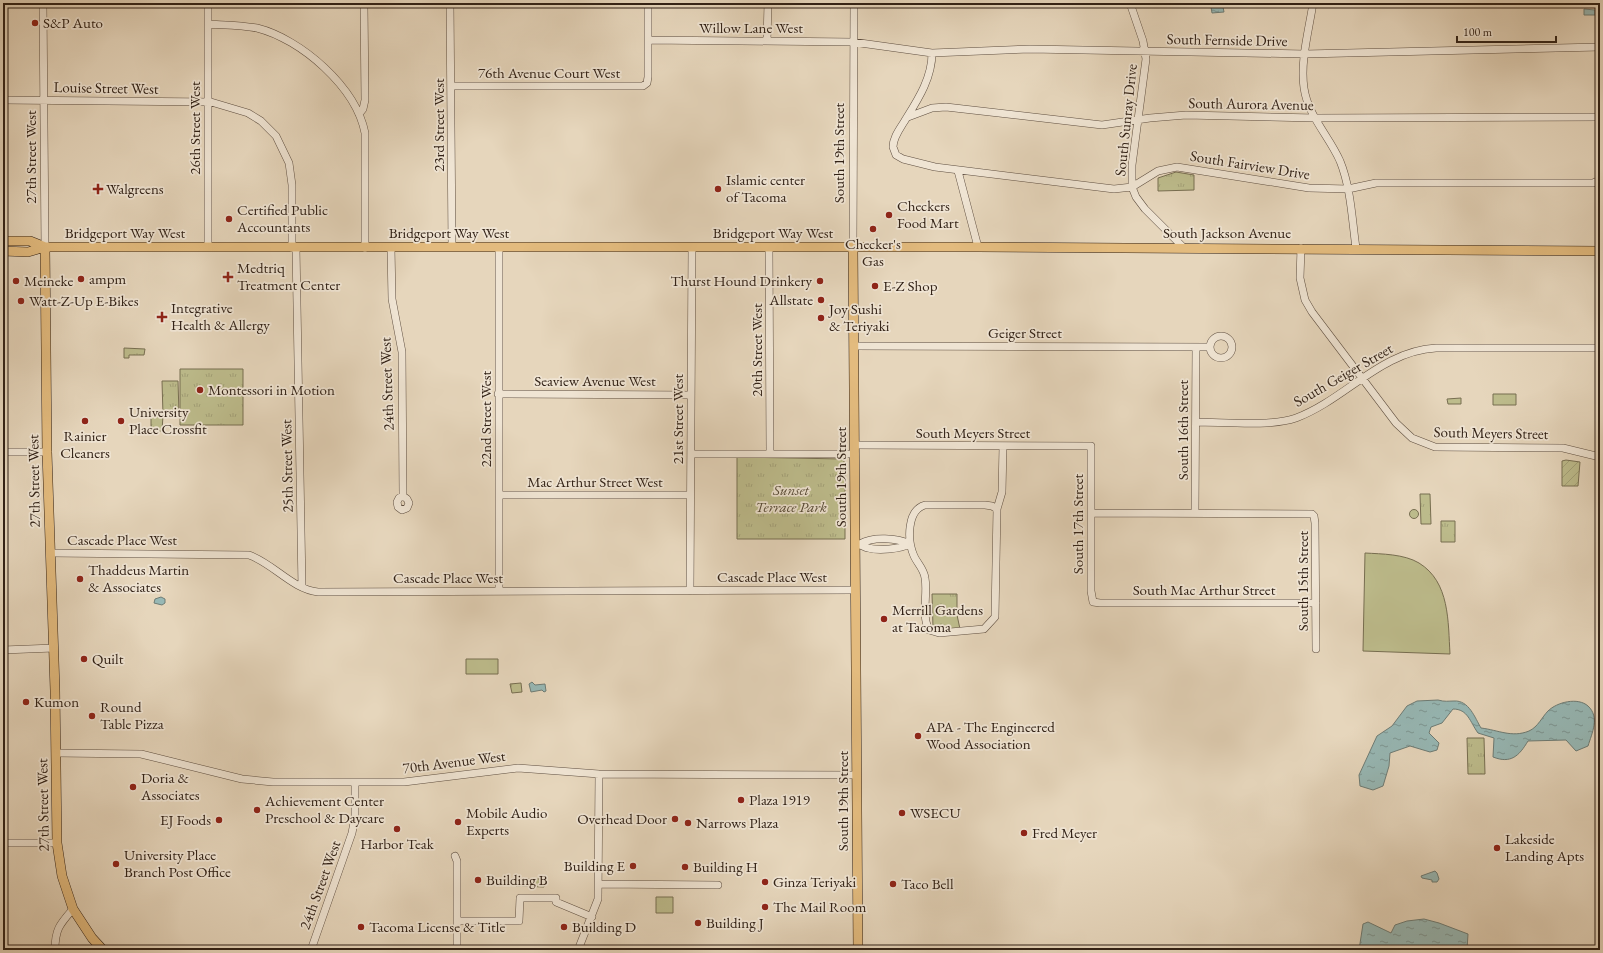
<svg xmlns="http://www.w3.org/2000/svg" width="1603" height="953" font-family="'EB Garamond',serif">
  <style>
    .grass { fill: #bdbc8c; stroke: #776e51 }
    .park { fill: url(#park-tufts); stroke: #776e51 }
    .garden { fill: url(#garden-furrows); stroke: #776e51 }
    .water { fill: url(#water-ripples); stroke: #6e7c75 }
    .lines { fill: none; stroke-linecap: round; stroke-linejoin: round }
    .minor-casing { stroke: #5e4e40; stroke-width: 8 }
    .major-casing { stroke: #312116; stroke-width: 10 }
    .minor { stroke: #efe4d3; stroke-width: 7 }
    .major { stroke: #e3bb7e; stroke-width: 9 }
    .poi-dot { fill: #8f2418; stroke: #efe4d3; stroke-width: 1.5 }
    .labels { text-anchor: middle; stroke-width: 3.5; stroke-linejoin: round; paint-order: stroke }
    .poi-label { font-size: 15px; fill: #312116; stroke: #efe4d3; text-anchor: start }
    .street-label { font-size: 15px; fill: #312116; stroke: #efe4d3 }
    .park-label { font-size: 15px; font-style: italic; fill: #544834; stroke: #efe4d3 }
  </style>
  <defs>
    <pattern id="park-tufts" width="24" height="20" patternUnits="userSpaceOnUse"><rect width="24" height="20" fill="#bdbc8c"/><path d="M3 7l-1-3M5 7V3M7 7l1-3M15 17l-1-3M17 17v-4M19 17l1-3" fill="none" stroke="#a3a178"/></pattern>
    <pattern id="garden-furrows" width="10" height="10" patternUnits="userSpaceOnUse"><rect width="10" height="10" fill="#bdbc8c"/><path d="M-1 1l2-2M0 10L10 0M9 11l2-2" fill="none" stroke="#a3a178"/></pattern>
    <pattern id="water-ripples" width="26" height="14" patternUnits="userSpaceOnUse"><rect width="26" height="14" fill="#97b8b5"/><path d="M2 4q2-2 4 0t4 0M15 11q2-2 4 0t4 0" fill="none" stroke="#7c9592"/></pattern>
  </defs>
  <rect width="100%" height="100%" fill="#e6d6bc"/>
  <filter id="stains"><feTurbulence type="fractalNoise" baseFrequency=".005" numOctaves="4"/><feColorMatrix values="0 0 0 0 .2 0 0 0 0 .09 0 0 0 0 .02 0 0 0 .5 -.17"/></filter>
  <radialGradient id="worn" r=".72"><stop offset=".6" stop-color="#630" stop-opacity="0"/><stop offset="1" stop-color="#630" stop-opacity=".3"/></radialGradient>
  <path class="grass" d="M1493,394H1516V405H1493Z
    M1461,398V404H1448L1447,399Z
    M1409.5 514a4.5 4.5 0 1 1 9 0a4.5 4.5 0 1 1-9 0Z
    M1365,553C1382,554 1404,554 1419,563C1450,582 1448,622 1450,654L1363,651Z
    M466,659H498V674H466Z"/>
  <path class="park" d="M1176,172L1194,175V190L1158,191V178Z
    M124,348L145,349L144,355H129V358H124Z
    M180,369H243V425H180Z
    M162,381H178L179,414L163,415L162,431H151V415H163Z
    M737,457L843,459L845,464V539H737Z
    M1420,494H1430L1431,524H1421Z
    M1441,521H1455V542H1441Z
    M932,594H957V615L960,629H937L933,627Z
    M521,683L522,692L512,693L510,684Z
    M1467,738H1484L1485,774H1468Z
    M516,879H544V887L516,886Z
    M656,897H673V913H656Z"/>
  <path class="garden" d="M1566,460L1580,462L1578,486H1562V461Z"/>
  <path class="water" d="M1211,7H1223L1224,12L1212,13Z
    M1584,9L1595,10V15H1584Z
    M161,597L165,599V603L162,605L154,603L155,599Z
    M532,682L535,685L545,684L546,691L544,692L542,690L531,692L529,684Z
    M1438,700C1445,702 1448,701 1454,701C1469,700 1475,718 1481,728C1498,730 1512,738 1529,731C1538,727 1542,717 1548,711C1557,702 1578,697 1588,706C1600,717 1592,733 1588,746L1576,751L1566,740L1528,741C1519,756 1511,764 1493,757L1494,738L1478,733C1470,722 1468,709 1453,709L1442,723L1431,727L1429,733L1439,743L1437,750L1430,752L1410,746L1390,753L1389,766L1383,786L1373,790L1360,786L1359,775L1377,736L1392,726L1407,706L1417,701Z
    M1435,871L1437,873L1439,879L1437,882H1432V880L1422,878L1421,876Z
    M1424,919L1439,923L1468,934L1467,950H1359L1363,924L1368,922L1391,933L1395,925L1407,921Z"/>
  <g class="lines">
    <defs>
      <path id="minor" d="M43,3L45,247
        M450,3L452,247
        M1130,3L1143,41L1146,59L1132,165V187L1136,197L1145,209L1183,247
        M1313,3C1309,30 1300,61 1304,88C1308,116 1329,136 1340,161C1351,188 1352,220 1356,248
        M208,24C224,25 241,25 257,28C301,39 356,87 365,133V248
        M648,40L853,42L932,53L1030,49L1305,54L1600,47
        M767,41L768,3
        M932,53C932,79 917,101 904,122C899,130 893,138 893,147L896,155L903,159L935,167L1114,189L1132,187L1158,171L1177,167L1309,188L1348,189L1376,183H1593L1600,180
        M452,86H643L647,83L648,77V3
        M3,100L211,102L248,113L261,121L276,136L289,163L292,185V248
        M359,114L363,109L365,100L364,5
        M908,117L932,108L946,107L1102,125L1150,118L1186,115L1315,118L1600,117
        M958,171L978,247
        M208,247V8
        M499,247V590
        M769,247L770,453
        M853,247L854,3
        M296,248L302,587
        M391,248L392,299L402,352L403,496L399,498L397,502L398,507L402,510L407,508L409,503L407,499L403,496
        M1301,248L1300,278L1305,300L1312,312L1396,423L1412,438L1435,447L1563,448L1600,457
        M1210 347a11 11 0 1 1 22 0a11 11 0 1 1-22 0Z
        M854,346L1209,347
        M498,394L691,395
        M1196,422C1224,422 1270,427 1296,418C1346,399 1381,351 1436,348H1600
        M855,445L1091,446V591L1093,602L1100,603H1316
        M3,452H47
        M691,454H855
        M499,495H690
        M997,509L992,506L985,505H925C907,510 907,540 914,556C917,563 924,569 925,578C928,594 921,615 929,630L939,633L984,629L995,617L997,509L1002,492L1003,446
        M1091,513L1312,514L1314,516L1315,523L1316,649
        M1195,513L1196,347
        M855,544C861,544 863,547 868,548C879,551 900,549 910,544
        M860,544C873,536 897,538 910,544
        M50,553L249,555C274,564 292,589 318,592L855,590
        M690,591L692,247
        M3,650L54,648
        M56,753L141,754L242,779L273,782H404L518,768L599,774L857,775
        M3,843H57
        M455,856L457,861V950
        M599,884L718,885
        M457,921H519L520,898H556V902L592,917
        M55,950C55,929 60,924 73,909
        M311,950L352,833L355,817V782
        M578,950L598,899L599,774"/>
      <path id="major" d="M3,241H30L45,247
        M45,247L47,452L55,690L57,843L62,876L73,909L92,938L103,950
        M853,247L858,950
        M3,251L28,252L45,247H978L1600,251"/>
    </defs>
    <use href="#minor" class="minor-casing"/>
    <use href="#major" class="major-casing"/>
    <use href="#minor" class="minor"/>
    <use href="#major" class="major"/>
  </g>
  <g class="poi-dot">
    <circle cx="35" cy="23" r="4"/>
    <path d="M96 183h4v4h4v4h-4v4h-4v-4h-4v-4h4z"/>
    <circle cx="718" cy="189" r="4"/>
    <circle cx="889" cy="215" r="4"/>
    <circle cx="229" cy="219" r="4"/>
    <circle cx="873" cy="229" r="4"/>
    <path d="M226 271h4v4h4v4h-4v4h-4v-4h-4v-4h4z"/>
    <circle cx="81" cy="279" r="4"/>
    <circle cx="16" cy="281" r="4"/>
    <circle cx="820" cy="281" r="4"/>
    <circle cx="875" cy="286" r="4"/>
    <circle cx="821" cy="300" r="4"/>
    <circle cx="21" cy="301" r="4"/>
    <path d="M160 311h4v4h4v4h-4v4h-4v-4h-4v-4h4z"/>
    <circle cx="821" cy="318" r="4"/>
    <circle cx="200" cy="390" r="4"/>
    <circle cx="85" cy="421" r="4"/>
    <circle cx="121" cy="421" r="4"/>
    <circle cx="80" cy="579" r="4"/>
    <circle cx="884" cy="619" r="4"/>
    <circle cx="84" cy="659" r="4"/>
    <circle cx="26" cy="702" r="4"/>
    <circle cx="92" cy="716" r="4"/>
    <circle cx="918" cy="736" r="4"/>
    <circle cx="133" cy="787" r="4"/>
    <circle cx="741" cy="800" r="4"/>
    <circle cx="257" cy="810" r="4"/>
    <circle cx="902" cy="813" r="4"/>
    <circle cx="675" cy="819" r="4"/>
    <circle cx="219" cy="820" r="4"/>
    <circle cx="458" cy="822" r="4"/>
    <circle cx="688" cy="823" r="4"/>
    <circle cx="397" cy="829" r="4"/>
    <circle cx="1024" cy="833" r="4"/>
    <circle cx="1497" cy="848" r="4"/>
    <circle cx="116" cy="864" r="4"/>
    <circle cx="633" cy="866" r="4"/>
    <circle cx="685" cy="867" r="4"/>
    <circle cx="478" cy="880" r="4"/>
    <circle cx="765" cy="882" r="4"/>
    <circle cx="893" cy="884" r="4"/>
    <circle cx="765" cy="907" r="4"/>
    <circle cx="698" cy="923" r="4"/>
    <circle cx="361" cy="927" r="4"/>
    <circle cx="564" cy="927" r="4"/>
  </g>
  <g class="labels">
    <g class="poi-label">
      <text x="43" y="28">S&amp;P Auto</text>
      <text x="726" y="185">Islamic center<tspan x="726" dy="17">of Tacoma</tspan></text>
      <text x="106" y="194">Walgreens</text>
      <text x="897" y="211">Checkers<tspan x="897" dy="17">Food Mart</tspan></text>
      <text x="237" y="215">Certified Public<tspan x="237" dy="17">Accountants</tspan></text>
      <text x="873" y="249" text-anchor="middle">Checker's<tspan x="873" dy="17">Gas</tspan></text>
      <text x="237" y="273">Medtriq<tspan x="237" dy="17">Treatment Center</tspan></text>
      <text x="89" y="284">ampm</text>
      <text x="24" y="286">Meineke</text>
      <text x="812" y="286" text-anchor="end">Thurst Hound Drinkery</text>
      <text x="883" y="291">E-Z Shop</text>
      <text x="813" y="305" text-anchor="end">Allstate</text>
      <text x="29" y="306">Watt-Z-Up E-Bikes</text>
      <text x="171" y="313">Integrative<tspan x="171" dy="17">Health &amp; Allergy</tspan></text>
      <text x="829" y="314">Joy Sushi<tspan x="829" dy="17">&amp; Teriyaki</tspan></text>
      <text x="208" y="395">Montessori in Motion</text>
      <text x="129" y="417">University<tspan x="129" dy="17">Place Crossfit</tspan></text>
      <text x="85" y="441" text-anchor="middle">Rainier<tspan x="85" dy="17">Cleaners</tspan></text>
      <text x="88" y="575">Thaddeus Martin<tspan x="88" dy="17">&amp; Associates</tspan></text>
      <text x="892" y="615">Merrill Gardens<tspan x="892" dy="17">at Tacoma</tspan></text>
      <text x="92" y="664">Quilt</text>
      <text x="34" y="707">Kumon</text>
      <text x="100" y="712">Round<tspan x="100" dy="17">Table Pizza</tspan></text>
      <text x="926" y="732">APA - The Engineered<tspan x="926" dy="17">Wood Association</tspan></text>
      <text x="141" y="783">Doria &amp;<tspan x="141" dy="17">Associates</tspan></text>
      <text x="749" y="805">Plaza 1919</text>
      <text x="265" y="806">Achievement Center<tspan x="265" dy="17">Preschool &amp; Daycare</tspan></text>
      <text x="466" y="818">Mobile Audio<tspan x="466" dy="17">Experts</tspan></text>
      <text x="910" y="818">WSECU</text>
      <text x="667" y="824" text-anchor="end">Overhead Door</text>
      <text x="211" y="825" text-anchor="end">EJ Foods</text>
      <text x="696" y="828">Narrows Plaza</text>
      <text x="1032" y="838">Fred Meyer</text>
      <text x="1505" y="844">Lakeside<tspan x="1505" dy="17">Landing Apts</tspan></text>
      <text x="397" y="849" text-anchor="middle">Harbor Teak</text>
      <text x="124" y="860">University Place<tspan x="124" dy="17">Branch Post Office</tspan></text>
      <text x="625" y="871" text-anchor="end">Building E</text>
      <text x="693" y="872">Building H</text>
      <text x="486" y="885">Building B</text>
      <text x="773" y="887">Ginza Teriyaki</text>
      <text x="901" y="889">Taco Bell</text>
      <text x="773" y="912">The Mail Room</text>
      <text x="706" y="928">Building J</text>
      <text x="369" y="932">Tacoma License &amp; Title</text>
      <text x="572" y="932">Building D</text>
    </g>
    <g class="street-label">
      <text x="751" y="33">Willow Lane West</text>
      <text transform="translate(1227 40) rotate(1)" y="5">South Fernside Drive</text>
      <text x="549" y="78">76th Avenue Court West</text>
      <text transform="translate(106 88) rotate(1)" y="5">Louise Street West</text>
      <text transform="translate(1251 104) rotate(1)" y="5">South Aurora Avenue</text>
      <text transform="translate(1126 120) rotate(-84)" y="5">South Sunray Drive</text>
      <text transform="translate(439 125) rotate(-90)" y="5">23rd Street West</text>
      <text transform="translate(195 128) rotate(-90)" y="5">26th Street West</text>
      <text transform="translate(839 153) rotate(-90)" y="5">South 19th Street</text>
      <text transform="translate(31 157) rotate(-90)" y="5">27th Street West</text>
      <text transform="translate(1250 165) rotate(9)" y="5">South Fairview Drive</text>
      <text x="125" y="238">Bridgeport Way West</text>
      <text x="449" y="238">Bridgeport Way West</text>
      <text x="773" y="238">Bridgeport Way West</text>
      <text x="1227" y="238">South Jackson Avenue</text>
      <text x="1025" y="338">Geiger Street</text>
      <text transform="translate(757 350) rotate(-90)" y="5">20th Street West</text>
      <text transform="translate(1343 375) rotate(-30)" y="5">South Geiger Street</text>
      <text x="595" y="386">Seaview Avenue West</text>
      <text transform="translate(387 384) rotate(-92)" y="5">24th Street West</text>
      <text transform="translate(486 419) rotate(-90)" y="5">22nd Street West</text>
      <text transform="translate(678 419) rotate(-90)" y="5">21st Street West</text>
      <text transform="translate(1183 430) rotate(-90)" y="5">South 16th Street</text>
      <text x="973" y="438">South Meyers Street</text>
      <text transform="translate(1491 433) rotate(1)" y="5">South Meyers Street</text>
      <text transform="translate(287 466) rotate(-91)" y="5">25th Street West</text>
      <text transform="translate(841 477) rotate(-90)" y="5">South 19th Street</text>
      <text transform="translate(34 481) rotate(-91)" y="5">27th Street West</text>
      <text x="595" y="487">Mac Arthur Street West</text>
      <text transform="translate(1078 524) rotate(-90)" y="5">South 17th Street</text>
      <text x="122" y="545">Cascade Place West</text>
      <text x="772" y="582">Cascade Place West</text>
      <text x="448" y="583">Cascade Place West</text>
      <text transform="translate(1303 581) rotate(-90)" y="5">South 15th Street</text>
      <text x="1204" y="595">South Mac Arthur Street</text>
      <text transform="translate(454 762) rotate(-7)" y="5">70th Avenue West</text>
      <text transform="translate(843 801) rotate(-90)" y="5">South 19th Street</text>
      <text transform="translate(43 805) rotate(-91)" y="5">27th Street West</text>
      <text transform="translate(320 885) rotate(-70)" y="5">24th Street West</text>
    </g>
    <g class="park-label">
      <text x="791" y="495">Sunset<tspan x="791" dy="17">Terrace Park</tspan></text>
    </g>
  </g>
  <rect width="1603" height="953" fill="none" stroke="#e6d6bc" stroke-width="16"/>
  <rect x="4" y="4" width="1595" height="945" fill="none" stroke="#312116" stroke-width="2"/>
  <rect x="8" y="8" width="1587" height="937" fill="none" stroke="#312116"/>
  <path d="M1457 36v6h99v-6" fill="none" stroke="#312116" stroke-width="2"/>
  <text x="1463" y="36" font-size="12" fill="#312116" stroke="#efe4d3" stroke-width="3" paint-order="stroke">100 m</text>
  <rect width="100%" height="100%" filter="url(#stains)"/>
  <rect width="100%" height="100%" fill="url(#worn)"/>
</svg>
